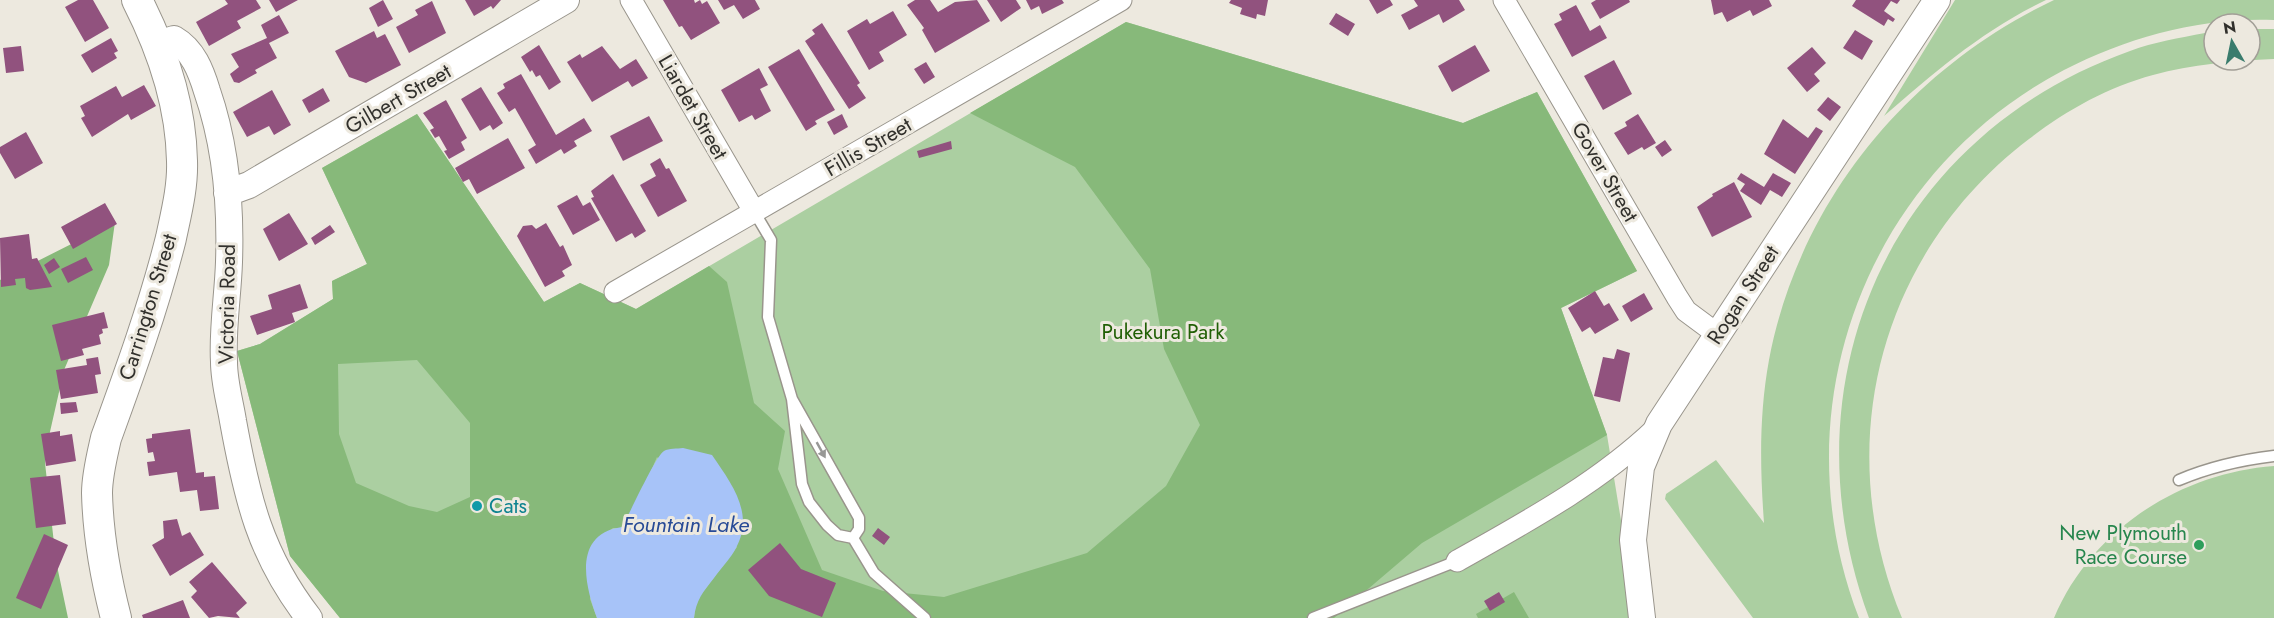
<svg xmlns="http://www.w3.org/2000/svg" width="2274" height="618" font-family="Jost,sans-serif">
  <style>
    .green { fill: #abcfa1 }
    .forest { fill: #87b97a; fill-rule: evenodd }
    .water { fill: #a7c3f8 }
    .building { fill: #91527e }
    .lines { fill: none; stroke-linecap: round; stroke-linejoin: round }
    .service-casing { stroke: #99958c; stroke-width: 13 }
    .minor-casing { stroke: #99958c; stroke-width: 23 }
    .tertiary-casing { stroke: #99958c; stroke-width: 28 }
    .secondary-casing { stroke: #99958c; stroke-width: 32 }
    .service { stroke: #fff; stroke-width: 10 }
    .minor { stroke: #fff; stroke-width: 21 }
    .tertiary { stroke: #fff; stroke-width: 26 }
    .secondary { stroke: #fff; stroke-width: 30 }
    .oneway { fill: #989896 }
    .culture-dot { fill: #0f9aa8; stroke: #ede9df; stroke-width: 2 }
    .leisure-dot { fill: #2e9e5b; stroke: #ede9df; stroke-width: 2 }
    .labels { text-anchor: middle; stroke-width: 6; stroke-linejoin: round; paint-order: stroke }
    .street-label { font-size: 21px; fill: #31302c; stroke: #ede9df }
    .park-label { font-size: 21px; fill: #205f05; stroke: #ede9df }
    .culture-label { font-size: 21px; fill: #0d838f; stroke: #ede9df; text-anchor: start }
    .leisure-label { font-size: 21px; fill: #27864d; stroke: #ede9df; text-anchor: end }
    .water-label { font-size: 22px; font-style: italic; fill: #274a96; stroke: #ede9df }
  </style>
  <rect width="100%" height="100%" fill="#ede9df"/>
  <path class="green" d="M1955,0H2046C1983,30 1936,71 1884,116Z
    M2054,0H2274V20C2202,17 2128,37 2064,70C1866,174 1778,409 1859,618H1753L1665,499L1666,494L1716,460L1764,523C1760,468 1759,415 1769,360C1799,201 1909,69 2054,0Z
    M1126,22L1463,123L1537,92L1637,271L1561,308L1607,435L1637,618H340L290,556L237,351L260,344L333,299L332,281L367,264L322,168L417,114L544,302L580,283L636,309Z
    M2250,29H2274V59C2233,61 2192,64 2153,75C2108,87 2065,111 2029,139C1879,253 1830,445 1902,618H1869C1782,382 1890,136 2130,51C2154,42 2179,38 2205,33L2214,32V60H2250Z
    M2274,466V618H2054C2091,530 2180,473 2274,466Z"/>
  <path class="forest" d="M1126,22L1463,123L1537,92L1637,271L1561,308L1607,435L1422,543L1334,618H694L696,601L737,547L657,457L644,487L622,528H613L600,537L590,599L597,618H340L290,556L237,351L260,344L333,299L332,281L367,264L322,168L417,114L544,302L580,283L636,309L709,266L727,282L754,403L785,431L778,469L822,570L883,591L944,597L1087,553L1166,486L1200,425L1164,349L1150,269L1075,167L970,113ZM417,360L470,423V497L437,512L409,506L356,483L339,434L338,364Z
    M115,222L109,265L64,370L47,445L45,463L56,561L68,618H0V280Z
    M1514,592L1529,618H1478L1476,614Z"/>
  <path class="water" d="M683,448L712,455C731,483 755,513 736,548C731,558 721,568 714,578C703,592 696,600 694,618H597C585,586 572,534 622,527C629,515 656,455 664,451C669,448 677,449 683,448Z"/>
  <path class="building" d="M78,0H93L109,28L85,42L65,7Z
    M225,0H256L261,8L237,21L241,28L209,46L196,22L228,4Z
    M269,0H298L276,12Z
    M383,0L393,19L378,27L369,8Z
    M465,0H501L493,9L491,6L474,16Z
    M663,0H694L695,3L700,0L702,4L707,1L720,23L691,40L682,26L679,27Z
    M718,0H755L760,9L743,19L734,5L724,10Z
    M915,0H930L938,12L955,2L977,0L990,21L935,53L922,30L924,28L907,5Z
    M987,0H1016L1021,8L1001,22Z
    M1026,0H1062L1064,3L1042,14L1039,6L1031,10Z
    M1231,0H1268L1265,16L1257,14L1256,19L1240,14L1242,8L1229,3Z
    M1369,0H1390L1393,5L1377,14Z
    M1414,0H1459L1465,10L1443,23L1439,14L1409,30L1401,15L1418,6Z
    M1596,0H1629L1630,2L1600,19L1591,3Z
    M1711,0H1769L1772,6L1753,16L1750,10L1727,22L1722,12L1714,15Z
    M1856,0H1900L1897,4L1891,1L1884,11L1895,19L1893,22L1888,19L1884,26L1852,6Z
    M432,1L446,33L409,53L396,27L418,15L415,10Z
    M1576,5L1590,31L1600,25L1607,38L1572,57L1554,24L1562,20L1559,14Z
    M893,11L907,35L879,52L884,61L869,70L847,31L867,19L870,24Z
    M1336,13L1355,24L1348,36L1329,24Z
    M279,15L289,33L269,43L277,58L255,70L257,73L239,83L234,82L230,74L239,67L231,54L267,38L261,25Z
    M822,23L860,83L857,85L866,98L849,109L805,41L815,34L812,30Z
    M1855,30L1873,41L1862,60L1843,48Z
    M374,31L377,38L385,34L401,65L366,83L349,77L335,51Z
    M111,38L118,51L114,53L117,58L92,73L81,55Z
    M539,45L561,82L549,90L540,75L536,77L532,70L530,72L521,57Z
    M1475,45L1490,71L1452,92L1438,66Z
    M21,46L24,71L6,73L3,48Z
    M602,46L620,69L636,59L648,78L632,87L628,81L592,102L567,62L580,54L582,58Z
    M1812,47L1826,63L1814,74L1820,81L1807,92L1787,68Z
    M799,49L835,110L815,121L817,124L806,131L768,67Z
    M1614,60L1632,94L1603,110L1584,76Z
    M926,62L935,77L924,84L914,69Z
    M759,68L768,85L760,89L771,111L755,120L752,115L739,122L721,90Z
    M521,74L556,135L584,118L592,131L574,141L577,146L564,154L561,149L536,164L528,150L536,145L515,108L509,112L497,93L505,88L503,84Z
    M144,85L156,106L131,120L128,114L92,137L81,118L85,116L80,106L116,86L122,97Z
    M481,87L503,123L493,130L490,125L480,131L461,99Z
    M323,88L330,101L309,113L302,100Z
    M272,90L291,125L274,135L269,126L247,137L233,112Z
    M1828,97L1841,107L1830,121L1817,110Z
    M446,100L467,138L461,142L465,150L449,159L444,151L447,150L439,136L435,138L430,130L434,128L423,113Z
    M842,114L848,127L834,135L827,122Z
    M1638,114L1656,143L1644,150L1642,147L1628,155L1614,133L1627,126L1625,122Z
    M649,116L663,141L623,161L610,136Z
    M1783,119L1808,138L1816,127L1823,131L1795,174L1764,154Z
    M26,132L43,163L15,179L0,153V147Z
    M508,138L525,168L477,194L469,179L463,182L455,168Z
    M1665,140L1672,150L1662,157L1655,147Z
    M951,141L952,149L919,158L917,151Z
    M660,158L666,169L669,168L687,201L658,217L640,185L656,176L650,164Z
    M1741,173L1764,187L1773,173L1791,183L1782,197L1770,190L1761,205L1740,191L1745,184L1737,179Z
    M613,174L646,231L635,238L632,233L616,242L591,198L594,197L591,191Z
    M1734,182L1752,217L1712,237L1697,207L1713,196L1712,194Z
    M577,195L583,206L590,202L600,220L573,235L557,206Z
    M105,203L117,224L73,249L61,227Z
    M289,213L308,244L279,261L263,229Z
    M546,223L560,247L563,245L572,265L562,271L565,276L545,287L517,236L523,226L532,225L536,229Z
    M330,225L335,232L315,245L311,238Z
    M29,234L32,259L37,258L52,287L30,290L26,288L25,278L15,279L16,285L1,287L0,238Z
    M86,257L93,270L68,283L61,269Z
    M54,258L60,267L49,274L44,265Z
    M300,284L308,308L292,313L295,322L257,335L250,316L272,309L268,295Z
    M1595,291L1604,306L1609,303L1619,320L1595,334L1590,327L1582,332L1568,308Z
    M1644,293L1653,309L1631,322L1622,306Z
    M104,312L108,328L102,329L103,333L99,335L101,344L82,349L84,355L61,361L52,325Z
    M1617,349L1630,353L1620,402L1594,396L1603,357L1614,359Z
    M98,357L101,374L95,375L98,393L61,399L56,370L87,365L86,359Z
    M76,402L78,412L61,414L60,403Z
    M190,429L196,473L204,472V477L215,476L219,509L200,511L197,490L180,492L177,472L149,476L147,462L155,461L153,452L148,453L146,439L152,438V434Z
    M60,431V436L72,434L76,461L46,466L41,434Z
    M60,475L66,524L36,528L30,478Z
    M177,519L182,536L190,532L204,555L170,576L152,545L164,538L163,521Z
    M878,528L890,537L884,545L872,536Z
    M44,534L68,545L41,609L16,598Z
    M780,543L801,569L836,583L822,617L769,596L748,570Z
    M212,562L247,603L236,613L240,618L218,616L209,618L191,597L197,591L189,582Z
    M1499,592L1505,602L1490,611L1484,601Z
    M183,600L190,618H143L142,615Z"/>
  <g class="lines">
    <defs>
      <path id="service" d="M755,213L771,240L768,317L792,399L802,484L809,502L827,525L838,535L853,538L859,529V518L792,399
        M2179,480C2210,467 2240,460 2274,456
        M853,538L874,573L925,618
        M1313,618L1457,561"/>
      <path id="minor" d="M631,0L755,213
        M1504,0L1677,297L1686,311L1717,334
        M615,292L1121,0
        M1457,561C1526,522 1597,484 1655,429"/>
      <path id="tertiary" d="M158,44L174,39C193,50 201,71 207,91C226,146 231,204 229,262C228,295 222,329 224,362C224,382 230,402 233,421C247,498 260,555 309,618
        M227,193L249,185L566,0
        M1642,618L1633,540L1641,467L1659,424L1937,0"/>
      <path id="secondary" d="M116,618C106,579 98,534 97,493C97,475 102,456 106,438C130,372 154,306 171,238C176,214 183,187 182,161C181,106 162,49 137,0"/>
    </defs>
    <use href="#service" class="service-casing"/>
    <use href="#minor" class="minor-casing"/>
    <use href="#tertiary" class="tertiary-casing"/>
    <use href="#secondary" class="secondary-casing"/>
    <use href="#service" class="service"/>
    <use href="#minor" class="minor"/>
    <use href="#tertiary" class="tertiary"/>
    <use href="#secondary" class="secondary"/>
  </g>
  <defs><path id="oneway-solid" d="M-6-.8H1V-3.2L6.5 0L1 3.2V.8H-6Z" transform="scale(1.5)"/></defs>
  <use class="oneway" href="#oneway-solid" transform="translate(821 450) rotate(61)"/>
  <circle class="culture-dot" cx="477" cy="506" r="6"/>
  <circle class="leisure-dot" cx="2199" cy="545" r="6"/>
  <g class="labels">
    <g class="street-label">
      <text transform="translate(398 99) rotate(-30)" y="7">Gilbert Street</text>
      <text transform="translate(693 107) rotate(60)" y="7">Liardet Street</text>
      <text transform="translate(868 147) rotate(-30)" y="7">Fillis Street</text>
      <text transform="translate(1605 172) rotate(60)" y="7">Gover Street</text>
      <text transform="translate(1743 295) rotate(-57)" y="7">Rogan Street</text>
      <text transform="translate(227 304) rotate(-89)" y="7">Victoria Road</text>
      <text transform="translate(148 307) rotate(-73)" y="7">Carrington Street</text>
    </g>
    <g class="park-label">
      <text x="1163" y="339">Pukekura Park</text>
    </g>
    <g class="culture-label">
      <text x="489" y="513">Cats</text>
    </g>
    <g class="leisure-label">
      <text x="2187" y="540">New Plymouth<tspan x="2187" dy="24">Race Course</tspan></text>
    </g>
    <g class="water-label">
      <text x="686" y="532">Fountain Lake</text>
    </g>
  </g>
  <g transform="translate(2232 42) rotate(351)"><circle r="28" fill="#ede9df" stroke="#a29f97" stroke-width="1.5"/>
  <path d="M0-4.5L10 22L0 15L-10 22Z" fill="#3a7c6d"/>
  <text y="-9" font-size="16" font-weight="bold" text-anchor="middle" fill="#31302c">N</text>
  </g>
</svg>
